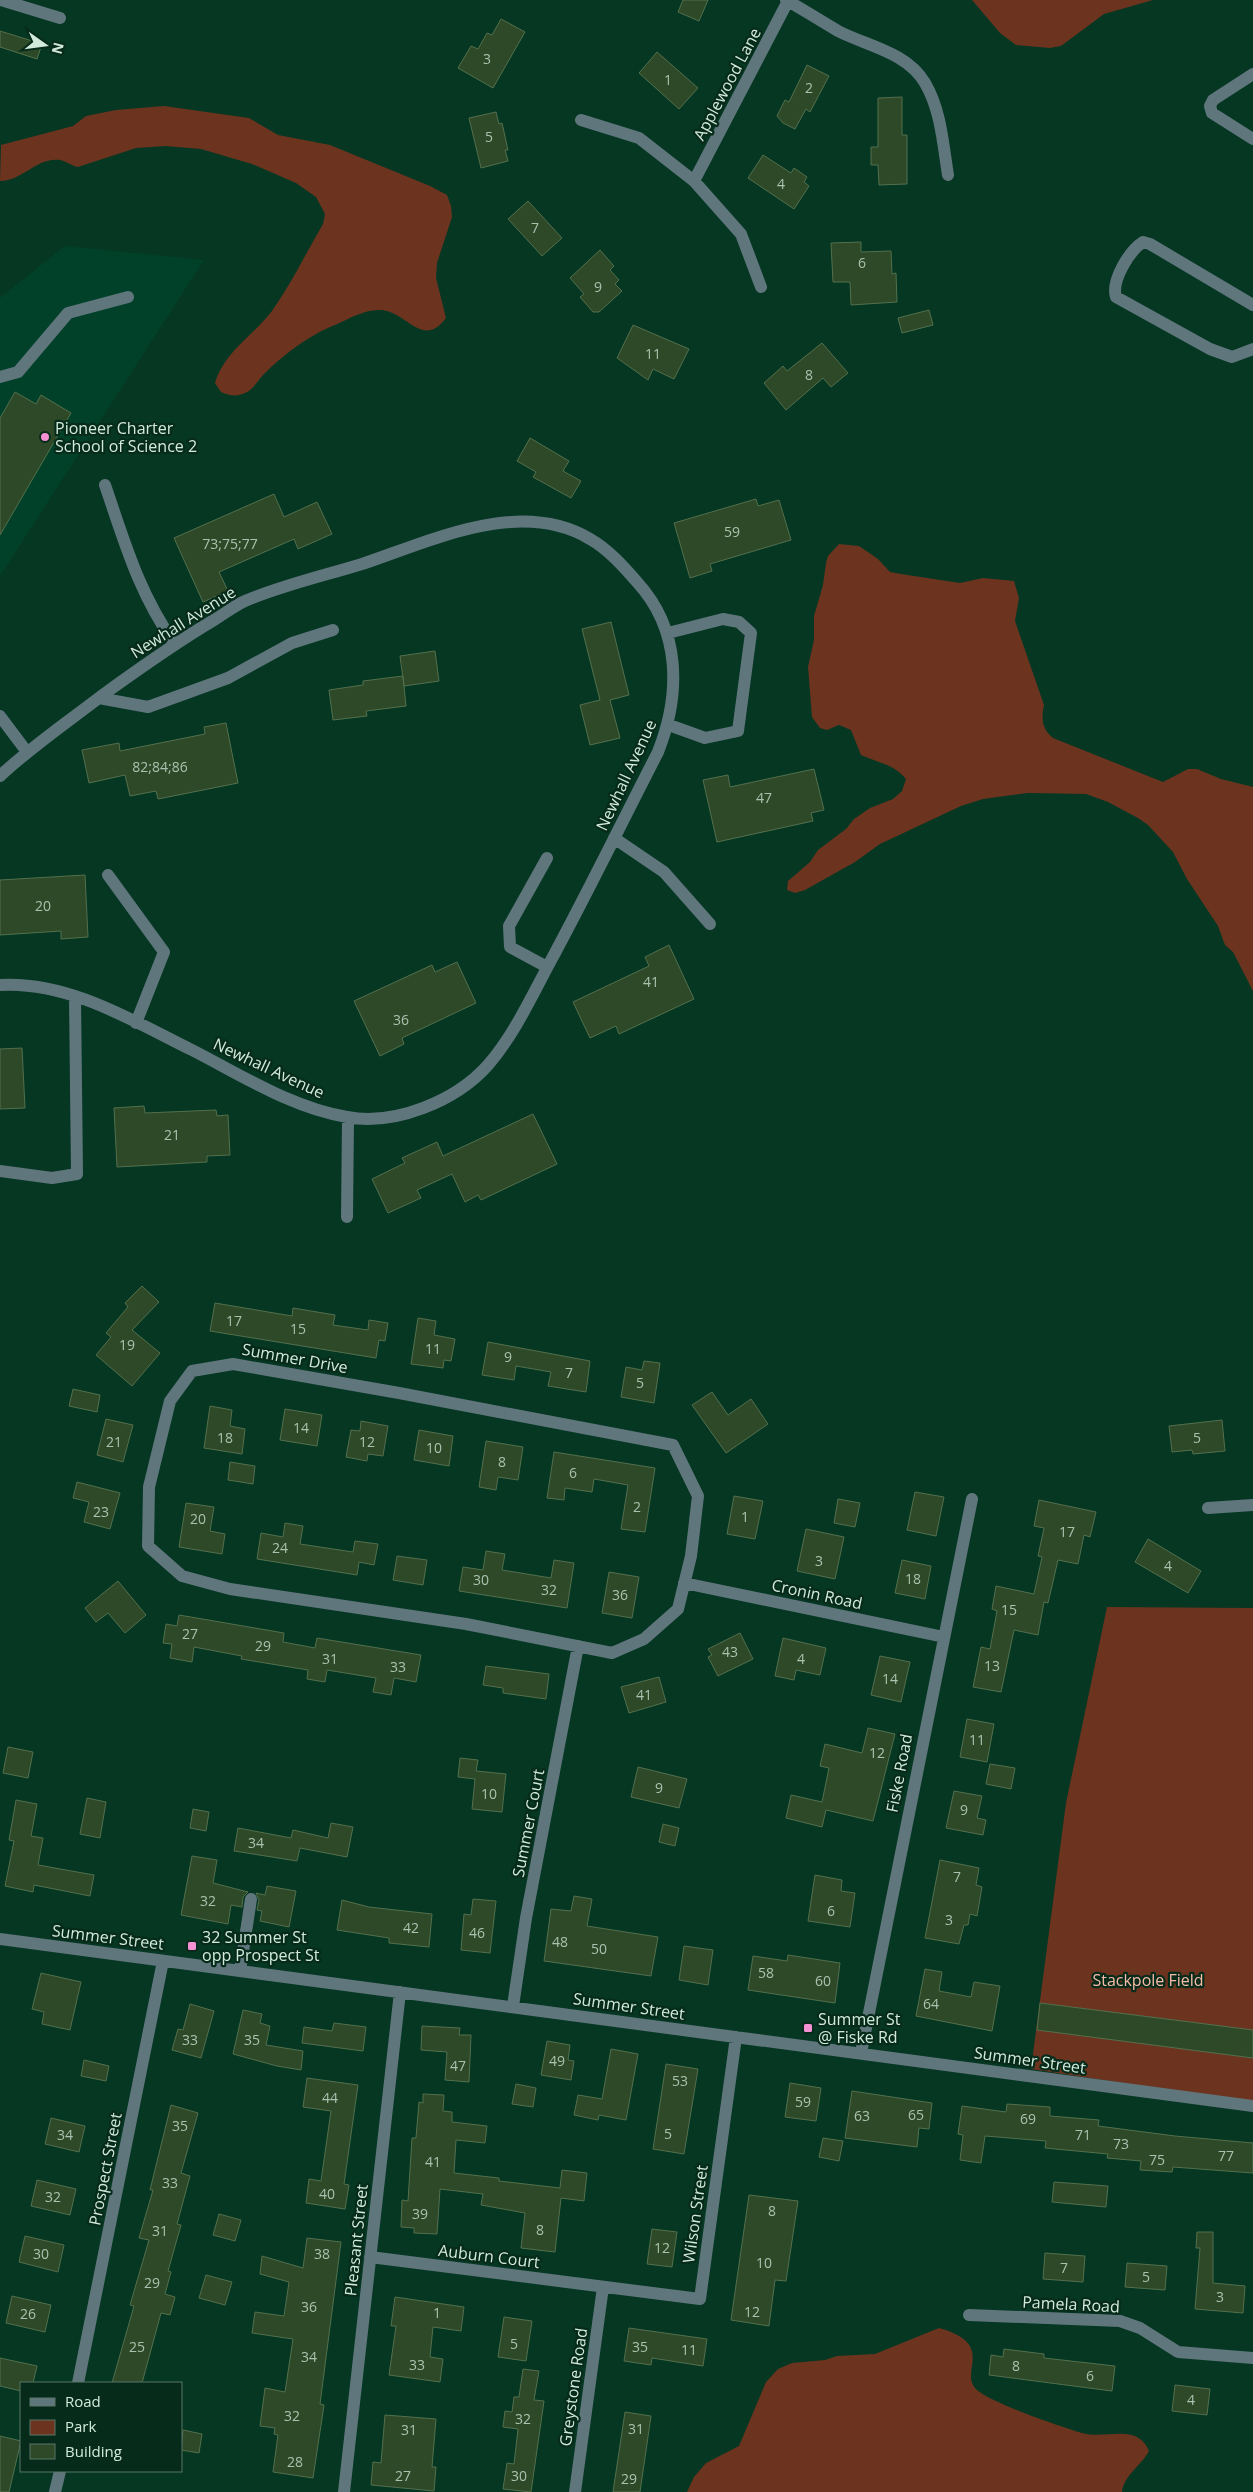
<svg xmlns="http://www.w3.org/2000/svg" width="1253" height="2492" font-family="'Open Sans',sans-serif">
  <style>
    .built { fill: #024129 }
    .green { fill: #6c341f }
    .building { fill: #2e4928; stroke: #53704d }
    .lines { fill: none; stroke-linecap: round; stroke-linejoin: round }
    .minor { stroke: #60767d; stroke-width: 12 }
    .poi-dot { fill: #f491d4; stroke: #072b1b; stroke-width: 2 }
    .labels { text-anchor: middle; stroke-width: 4.5; stroke-linejoin: round; paint-order: stroke }
    .number-label { font-size: 14px; fill: #a9c2af }
    .street-label { font-size: 16px; fill: #d2eadc; stroke: #072b1b }
    .poi-label { font-size: 16px; fill: #d2eadc; stroke: #072b1b; text-anchor: start }
    .park-label { font-size: 16px; fill: #f7bba6; stroke: #072b1b }
  </style>
  <rect width="100%" height="100%" fill="#053723"/>
  <path class="built" d="M65,246L204,260L0,576V298Z"/>
  <path class="green" d="M972,0H1153L1104,14L1061,46L1050,48L1016,45L1000,33Z
    M164,106L249,118L278,135L330,145L430,186L447,195L451,206L452,217L437,263L436,278L446,318C422,350 406,310 380,310C364,309 345,321 330,327C307,337 283,355 265,373C259,379 254,388 247,392C238,397 230,396 221,392L215,383C225,351 252,337 272,311C291,284 306,253 323,224L325,214L316,197L296,183L252,164L201,149L166,146L136,148L78,167C72,166 66,161 60,160C36,157 23,181 0,181L1,145L73,126L86,116L116,110Z
    M839,544L859,546L878,559L890,572L901,574L960,583L983,578L1014,581L1019,598L1015,621L1044,705C1041,719 1042,729 1053,738L1163,782L1188,769H1197L1221,779L1253,787V991L1233,952L1225,945L1218,926L1187,879L1173,852L1148,825L1138,818L1108,802L1086,794L1028,793L983,799L961,806L880,844L855,862L805,890L795,893L787,890L788,881L810,862L818,850L846,829L854,819L870,808L893,799L902,791L906,779C894,764 878,763 861,755L851,730L839,725L827,730L820,728L812,717L808,667L814,640V616L823,585L826,563L828,556Z
    M1107,1607L1253,1608V2103L1031,2069L1066,1803Z
    M939,2328C996,2344 960,2371 975,2388C987,2402 1062,2427 1082,2433C1105,2440 1137,2422 1149,2451C1141,2466 1124,2475 1122,2492H687L694,2477L706,2463L739,2446L766,2382L778,2369L792,2363L825,2360L837,2356L875,2354Z"/>
  <path class="building" d="M683,0H708L699,21L678,12Z
    M501,19L525,32L493,88L458,68L471,46L478,49L487,33L492,35Z
    M0,31L42,44L37,59L0,47Z
    M657,52L698,88L679,109L639,73Z
    M807,65L829,76L810,112L806,109L795,129L783,123L777,116L785,100L789,102Z
    M902,97V135H907V184L879,185L878,165H871V147H878V98Z
    M496,112L499,124L502,123L508,150H505L508,161L481,168L469,118Z
    M763,155L791,173L794,168L807,177L804,182L809,186L794,209L748,178Z
    M528,201L562,238L542,256L508,219Z
    M861,242V252L891,251L892,274L896,273L897,302L851,305L850,282H833L831,243Z
    M600,250L614,266L610,270L619,280L615,284L622,291L599,312H593L580,297L584,294L570,278Z
    M929,310L933,325L902,333L898,318Z
    M633,325L689,349L674,379L653,369L648,380L617,358Z
    M822,343L848,373L831,387L823,378L786,410L764,383L783,366L787,371Z
    M15,392L36,404L41,395L71,413L0,535V418Z
    M530,438L569,461L563,471L581,481L571,498L533,477L536,472L517,461Z
    M274,494L284,517L317,502L332,534L298,549L294,539L219,572L228,591L203,602L174,538Z
    M756,499L758,506L779,500L791,540L710,564L712,571L690,578L674,523Z
    M611,622L629,695L610,700L620,738L590,745L580,705L600,700L582,629Z
    M435,651L439,681L404,686L400,656Z
    M403,676L406,706L366,711L367,716L333,720L329,690L363,685V681Z
    M226,723L238,783L158,799L156,791L130,796L125,775L89,783L82,750L119,743L120,751L205,734L204,727Z
    M814,769L824,810L811,813L813,821L717,842L703,780L728,775L730,787Z
    M85,875L88,937L61,939V931L0,935V880Z
    M669,945L694,999L619,1034L616,1026L590,1038L573,1002L649,966L645,957Z
    M457,962L476,1003L402,1038L404,1044L380,1056L354,1001L432,965L435,972Z
    M22,1048L25,1108L0,1109V1049Z
    M144,1106L145,1113L216,1110L217,1116L228,1115L230,1155L207,1156V1162L117,1167L114,1108Z
    M533,1114L557,1164L481,1200L478,1195L465,1202L452,1174L417,1190L421,1198L388,1213L372,1179L405,1163L402,1158L437,1142L443,1156Z
    M142,1286L159,1302L132,1330L160,1353L132,1386L96,1355L111,1337L106,1333L128,1307L125,1303Z
    M215,1303L292,1316L293,1308L335,1315L333,1325L368,1330L369,1320L388,1323L385,1341L379,1340L376,1358L210,1331Z
    M418,1318L436,1321L434,1335L455,1339L451,1361L444,1360L443,1368L411,1364Z
    M488,1342L590,1361L586,1392L548,1386L551,1372L516,1366L514,1380L482,1375Z
    M644,1361L660,1363L654,1403L621,1397L626,1367L642,1370Z
    M73,1389L100,1395L97,1412L69,1406Z
    M712,1392L728,1415L751,1399L768,1424L726,1453L692,1405Z
    M210,1406L232,1410L230,1426L245,1429L242,1454L204,1448Z
    M285,1409L322,1415L317,1446L280,1440Z
    M106,1419L133,1425L123,1462L97,1455Z
    M1222,1420L1225,1451L1193,1454L1192,1450L1172,1452L1169,1426Z
    M361,1421L388,1426L383,1456L368,1454L367,1461L346,1457L351,1430L360,1431Z
    M419,1430L453,1436L449,1466L414,1460Z
    M486,1441L523,1447L518,1480L498,1477L496,1490L479,1487Z
    M554,1452L655,1468L645,1532L621,1529L628,1485L594,1479L592,1492L565,1488L564,1500L547,1498Z
    M230,1462L255,1466L253,1484L228,1480Z
    M77,1482L120,1493L110,1529L84,1522L89,1502L73,1498Z
    M915,1492L944,1497L936,1536L907,1530Z
    M734,1496L763,1501L755,1539L727,1534Z
    M838,1499L860,1503L855,1527L834,1523Z
    M1039,1500L1096,1512L1090,1537L1084,1535L1078,1564L1058,1560L1048,1603L1044,1602L1038,1635L1014,1630L1001,1692L973,1687L981,1647L990,1649L997,1611L992,1609L996,1586L1034,1594L1042,1557L1038,1556L1044,1528L1034,1526Z
    M186,1503L214,1507L210,1531L225,1534L222,1554L179,1547Z
    M285,1523L303,1526L300,1544L353,1552L355,1541L378,1544L374,1565L359,1562L357,1575L257,1559L261,1533L283,1537Z
    M806,1529L844,1537L835,1579L797,1571Z
    M1148,1539L1201,1571L1188,1593L1135,1562Z
    M486,1551L505,1554L502,1570L551,1578L554,1560L574,1563L567,1608L459,1591L463,1567L483,1570Z
    M397,1556L427,1560L423,1585L393,1580Z
    M902,1560L931,1566L925,1599L895,1593Z
    M609,1572L639,1577L632,1618L602,1613Z
    M118,1581L146,1615L125,1633L108,1613L96,1622L85,1608Z
    M179,1615L284,1633L283,1642L315,1648L317,1638L421,1655L416,1682L394,1678L391,1695L373,1692L376,1678L327,1670L325,1682L307,1679L308,1670L241,1659L242,1656L194,1647L192,1662L170,1658L172,1644L163,1643L166,1624L177,1626Z
    M740,1633L753,1659L718,1676L708,1657L712,1655L708,1649Z
    M783,1638L826,1648L820,1675L796,1670L794,1680L775,1676Z
    M880,1656L910,1662L901,1702L871,1695Z
    M486,1666L549,1674L546,1699L503,1693V1688L483,1685Z
    M659,1677L666,1702L629,1713L621,1687Z
    M967,1719L994,1724L987,1762L960,1757Z
    M868,1728L895,1734L873,1821L826,1810L822,1827L786,1818L791,1795L822,1802L829,1768L820,1766L825,1744L862,1753Z
    M8,1747L33,1752L28,1778L3,1773Z
    M460,1758L478,1760L476,1771L506,1774L502,1812L472,1809L475,1779L458,1777Z
    M990,1764L1015,1768L1011,1789L986,1784Z
    M638,1767L687,1779L679,1808L631,1797Z
    M954,1791L982,1796L977,1818L986,1820L983,1835L946,1828Z
    M87,1798L106,1802L100,1838L80,1834Z
    M16,1800L37,1804L31,1836L43,1838L38,1865L94,1875L90,1896L34,1885L33,1892L5,1886L14,1841L9,1840Z
    M193,1809L209,1812L206,1831L190,1828Z
    M331,1823L353,1827L347,1857L300,1848L297,1861L234,1851L238,1828L291,1838L293,1830L328,1838Z
    M663,1824L679,1828L675,1846L659,1842Z
    M192,1856L217,1860L213,1883L248,1892L243,1897L242,1907L231,1905L228,1924L181,1915Z
    M940,1860L979,1868L976,1885L982,1887L977,1916L970,1914L968,1925H964L959,1944L925,1938Z
    M815,1875L842,1880L841,1891L855,1893L850,1927L808,1921Z
    M267,1886L296,1891L289,1927L260,1921L262,1911L257,1910L259,1900L256,1893L265,1895Z
    M574,1896L592,1899L587,1926L658,1937L651,1976L544,1961L551,1909L571,1911Z
    M473,1899L496,1901L490,1953L461,1950L464,1914L471,1915Z
    M342,1900L369,1907L432,1914L429,1947L389,1943V1938L337,1930Z
    M684,1946L713,1950L708,1985L679,1980Z
    M788,1955L840,1963L835,2003L748,1990L753,1956L787,1961Z
    M925,1969L942,1972L939,1991L971,1997L974,1982L1000,1986L992,2031L916,2016Z
    M41,1973L81,1982L70,2030L42,2024L44,2012L32,2009Z
    M1040,2003L1253,2030V2058L1037,2030Z
    M190,2004L214,2011L201,2058L172,2050L178,2029L183,2030Z
    M243,2010L262,2014L260,2023L270,2026L266,2045L303,2051L301,2070L277,2066L233,2054Z
    M334,2023L366,2027L363,2051L302,2043L304,2027L332,2031Z
    M422,2026L460,2028L459,2035H471L469,2082L445,2080L447,2052L421,2050Z
    M547,2041L570,2045L568,2060L574,2061L571,2080L541,2075Z
    M611,2049L638,2054L626,2120L599,2115L598,2120L574,2115L578,2095L602,2099Z
    M84,2060L109,2066L106,2081L81,2076Z
    M666,2064L698,2069L684,2154L653,2149Z
    M307,2078L358,2085L344,2184L349,2185L345,2209L306,2203L309,2179L321,2181L331,2111L303,2107Z
    M790,2083L821,2088L816,2121L785,2117Z
    M516,2084L536,2088L533,2107L512,2104Z
    M852,2091L932,2103L929,2129L919,2128L917,2147L845,2138Z
    M423,2094L444,2095L443,2111L452,2112V2122L487,2126L485,2143L456,2140L454,2173L499,2178V2181L560,2188L562,2170L587,2173L584,2201L561,2198L555,2252L521,2248L525,2213L481,2205L483,2194L440,2189L437,2234L414,2233V2228L401,2227L402,2200L408,2201L412,2138H416L419,2102L423,2103Z
    M1007,2104L1050,2107V2116L1099,2120L1098,2126L1175,2136L1253,2143V2173L1173,2167L1172,2172L1140,2170L1141,2161L1107,2158L1108,2154L1045,2148L1046,2141L985,2136L981,2163L960,2160L963,2135L958,2134L962,2106L1006,2112Z
    M171,2105L198,2113L181,2173L190,2176L177,2224L181,2225L168,2271L171,2272L165,2294L175,2297L170,2315L161,2313L142,2383H112L134,2306L130,2305L149,2240L139,2238L153,2190H150Z
    M51,2118L85,2126L79,2152L45,2144Z
    M823,2138L843,2141L839,2161L819,2157Z
    M37,2180L76,2189L70,2215L31,2206Z
    M1054,2182L1108,2186L1106,2207L1052,2202Z
    M749,2195L798,2201L786,2281L775,2280L769,2326L731,2320Z
    M219,2214L241,2220L235,2241L213,2235Z
    M652,2229L677,2232L672,2267L647,2264Z
    M1197,2232H1213V2283L1245,2286L1243,2313L1195,2309L1200,2248H1196Z
    M25,2236L64,2245L58,2272L19,2262Z
    M307,2238L341,2242L320,2404L324,2405L313,2478L273,2472L278,2435L274,2434L275,2428L260,2426L265,2388L285,2392L293,2339L252,2333L255,2312L284,2316L289,2282L260,2274L262,2256L303,2268Z
    M1045,2253L1085,2256L1083,2282L1043,2279Z
    M1127,2263L1167,2266L1165,2290L1125,2287Z
    M206,2275L232,2282L225,2305L199,2298Z
    M12,2296L51,2305L45,2332L6,2323Z
    M395,2297L464,2307L461,2331L433,2327L430,2357L443,2359L440,2382L389,2375L396,2326H391Z
    M504,2317L532,2321L526,2361L498,2357Z
    M629,2328L707,2339L703,2366L652,2358L651,2365L624,2361Z
    M1004,2349L1044,2354V2358L1115,2366L1112,2391L989,2375L991,2355L1003,2357Z
    M0,2358L37,2366L33,2383H21V2391L0,2386Z
    M523,2369L539,2371L534,2400L544,2401L531,2492L503,2489L507,2463L514,2464L518,2429L503,2427L505,2411L512,2412L514,2397H519Z
    M1175,2385L1210,2389L1207,2415L1172,2411Z
    M625,2412L651,2416L640,2492H613Z
    M385,2415L436,2419L432,2467H436L434,2491L371,2485L373,2462L381,2463Z
    M183,2430L202,2434L199,2453L181,2450Z
    M0,2436L21,2441L9,2492H0Z"/>
  <g class="lines">
    <path class="minor" d="M1,0L60,18
      M786,0C804,10 821,21 838,31C867,46 907,52 925,83C941,110 943,144 948,175
      M1253,74L1213,100L1210,106L1212,113L1253,139
      M581,120L639,138L694,181L741,234L761,287
      M694,181L788,1
      M1253,305L1150,244L1143,242C1129,251 1111,281 1116,297L1210,349L1232,357L1253,349
      M0,377L18,372L68,313L128,297
      M105,485C125,543 138,591 174,643
      M668,633L723,619L739,622L751,633L738,731L705,738L669,725
      M99,698L148,707L228,678L292,643L333,630
      M0,716L27,752
      M0,776C32,746 69,721 104,694C140,668 175,643 214,620C224,614 234,606 245,601C283,585 323,576 362,564C431,541 520,497 590,539C608,549 624,567 637,582C681,630 681,694 658,752C621,824 586,896 548,966C530,1000 513,1036 488,1065C456,1101 395,1126 347,1117C292,1108 241,1075 192,1050C133,1021 69,981 0,985
      M614,838L664,872L710,924
      M547,858L509,926L510,947L547,967
      M108,875L164,952L136,1023
      M0,1171L52,1178L77,1174L75,997
      M347,1217L348,1118
      M233,1364L399,1393L673,1445L698,1496L691,1556L678,1609L644,1639L612,1653L466,1624L230,1589L182,1576L148,1546L149,1487L170,1401L192,1371Z
      M1208,1508L1253,1505
      M684,1583L944,1637
      M0,1939L1253,2106
      M240,1971L251,1899
      M513,2006L526,1918L578,1646
      M861,2053L972,1499
      M370,2257L700,2299L736,2037
      M969,2315L1120,2321L1140,2328L1178,2352L1253,2358
      M78,2383L163,1961
      M55,2492L60,2471
      M344,2492L400,1992
      M575,2492L603,2287"/>
  </g>
  <g class="poi-dot">
    <circle cx="45" cy="437" r="5"/>
    <rect x="187" y="1941" width="10" height="10" rx="2.5"/>
    <rect x="803" y="2023" width="10" height="10" rx="2.5"/>
  </g>
  <g class="labels">
    <g class="number-label">
      <text x="487" y="64">3</text>
      <text x="668" y="85">1</text>
      <text x="809" y="93">2</text>
      <text x="489" y="142">5</text>
      <text x="781" y="189">4</text>
      <text x="535" y="233">7</text>
      <text x="862" y="268">6</text>
      <text x="598" y="292">9</text>
      <text x="653" y="359">11</text>
      <text x="809" y="380">8</text>
      <text x="732" y="537">59</text>
      <text x="230" y="549">73;75;77</text>
      <text x="160" y="772">82;84;86</text>
      <text x="764" y="803">47</text>
      <text x="43" y="911">20</text>
      <text x="651" y="987">41</text>
      <text x="401" y="1025">36</text>
      <text x="172" y="1140">21</text>
      <text x="234" y="1326">17</text>
      <text x="298" y="1334">15</text>
      <text x="127" y="1350">19</text>
      <text x="433" y="1354">11</text>
      <text x="508" y="1362">9</text>
      <text x="569" y="1378">7</text>
      <text x="640" y="1388">5</text>
      <text x="301" y="1433">14</text>
      <text x="225" y="1443">18</text>
      <text x="1197" y="1443">5</text>
      <text x="114" y="1447">21</text>
      <text x="367" y="1447">12</text>
      <text x="434" y="1453">10</text>
      <text x="502" y="1467">8</text>
      <text x="573" y="1478">6</text>
      <text x="637" y="1512">2</text>
      <text x="101" y="1517">23</text>
      <text x="745" y="1522">1</text>
      <text x="198" y="1524">20</text>
      <text x="1067" y="1537">17</text>
      <text x="280" y="1553">24</text>
      <text x="819" y="1566">3</text>
      <text x="1168" y="1571">4</text>
      <text x="913" y="1584">18</text>
      <text x="481" y="1585">30</text>
      <text x="549" y="1595">32</text>
      <text x="620" y="1600">36</text>
      <text x="1009" y="1615">15</text>
      <text x="190" y="1639">27</text>
      <text x="263" y="1651">29</text>
      <text x="730" y="1657">43</text>
      <text x="330" y="1664">31</text>
      <text x="801" y="1664">4</text>
      <text x="992" y="1671">13</text>
      <text x="398" y="1672">33</text>
      <text x="890" y="1684">14</text>
      <text x="644" y="1700">41</text>
      <text x="977" y="1745">11</text>
      <text x="877" y="1758">12</text>
      <text x="659" y="1793">9</text>
      <text x="489" y="1799">10</text>
      <text x="964" y="1815">9</text>
      <text x="256" y="1848">34</text>
      <text x="957" y="1882">7</text>
      <text x="208" y="1906">32</text>
      <text x="831" y="1916">6</text>
      <text x="949" y="1925">3</text>
      <text x="411" y="1933">42</text>
      <text x="477" y="1938">46</text>
      <text x="560" y="1947">48</text>
      <text x="599" y="1954">50</text>
      <text x="766" y="1978">58</text>
      <text x="823" y="1986">60</text>
      <text x="931" y="2009">64</text>
      <text x="190" y="2045">33</text>
      <text x="252" y="2045">35</text>
      <text x="557" y="2066">49</text>
      <text x="458" y="2071">47</text>
      <text x="680" y="2086">53</text>
      <text x="330" y="2103">44</text>
      <text x="803" y="2107">59</text>
      <text x="916" y="2120">65</text>
      <text x="862" y="2121">63</text>
      <text x="1028" y="2124">69</text>
      <text x="180" y="2131">35</text>
      <text x="668" y="2139">5</text>
      <text x="65" y="2140">34</text>
      <text x="1083" y="2140">71</text>
      <text x="1121" y="2149">73</text>
      <text x="1226" y="2161">77</text>
      <text x="1157" y="2165">75</text>
      <text x="433" y="2167">41</text>
      <text x="170" y="2188">33</text>
      <text x="327" y="2199">40</text>
      <text x="53" y="2202">32</text>
      <text x="772" y="2216">8</text>
      <text x="420" y="2219">39</text>
      <text x="540" y="2235">8</text>
      <text x="160" y="2236">31</text>
      <text x="662" y="2253">12</text>
      <text x="41" y="2259">30</text>
      <text x="322" y="2259">38</text>
      <text x="764" y="2268">10</text>
      <text x="1064" y="2273">7</text>
      <text x="1146" y="2282">5</text>
      <text x="152" y="2288">29</text>
      <text x="1220" y="2302">3</text>
      <text x="309" y="2312">36</text>
      <text x="752" y="2317">12</text>
      <text x="437" y="2318">1</text>
      <text x="28" y="2319">26</text>
      <text x="514" y="2349">5</text>
      <text x="137" y="2352">25</text>
      <text x="640" y="2352">35</text>
      <text x="689" y="2355">11</text>
      <text x="309" y="2362">34</text>
      <text x="417" y="2370">33</text>
      <text x="1016" y="2371">8</text>
      <text x="1090" y="2381">6</text>
      <text x="1191" y="2405">4</text>
      <text x="292" y="2421">32</text>
      <text x="523" y="2424">32</text>
      <text x="636" y="2434">31</text>
      <text x="409" y="2435">31</text>
      <text x="295" y="2467">28</text>
      <text x="403" y="2481">27</text>
      <text x="519" y="2481">30</text>
      <text x="629" y="2484">29</text>
    </g>
    <g class="street-label">
      <text transform="translate(727 84) rotate(-62)" y="6">Applewood Lane</text>
      <text transform="translate(183 622) rotate(-32)" y="6">Newhall Avenue</text>
      <text transform="translate(626 775) rotate(-65)" y="6">Newhall Avenue</text>
      <text transform="translate(269 1068) rotate(25)" y="6">Newhall Avenue</text>
      <text transform="translate(295 1358) rotate(10)" y="6">Summer Drive</text>
      <text transform="translate(817 1594) rotate(12)" y="6">Cronin Road</text>
      <text transform="translate(899 1773) rotate(-79)" y="6">Fiske Road</text>
      <text transform="translate(528 1823) rotate(-79)" y="6">Summer Court</text>
      <text transform="translate(108 1937) rotate(7)" y="6">Summer Street</text>
      <text transform="translate(629 2006) rotate(8)" y="6">Summer Street</text>
      <text transform="translate(1030 2060) rotate(8)" y="6">Summer Street</text>
      <text transform="translate(105 2169) rotate(-79)" y="6">Prospect Street</text>
      <text transform="translate(695 2214) rotate(-82)" y="6">Wilson Street</text>
      <text transform="translate(356 2240) rotate(-84)" y="6">Pleasant Street</text>
      <text transform="translate(489 2256) rotate(7)" y="6">Auburn Court</text>
      <text transform="translate(1071 2304) rotate(3)" y="6">Pamela Road</text>
      <text transform="translate(573 2387) rotate(-82)" y="6">Greystone Road</text>
    </g>
    <g class="poi-label">
      <text x="55" y="434">Pioneer Charter<tspan x="55" dy="18">School of Science 2</tspan></text>
      <text x="202" y="1943">32 Summer St<tspan x="202" dy="18">opp Prospect St</tspan></text>
      <text x="818" y="2025">Summer St<tspan x="818" dy="18">@ Fiske Rd</tspan></text>
    </g>
    <g class="park-label">
      <text x="1148" y="1986">Stackpole Field</text>
    </g>
  </g>
  <rect x="20" y="2382" width="162" height="90" fill="#072b1b" stroke="#587768"/>
  <rect x="30" y="2398" width="25" height="8" fill="#60767d" stroke="#587768"/>
  <text x="65" y="2407" font-size="15" fill="#d2eadc">Road</text>
  <rect x="30" y="2420" width="25" height="15" fill="#6c341f" stroke="#587768"/>
  <text x="65" y="2432" font-size="15" fill="#d2eadc">Park</text>
  <rect x="30" y="2444" width="25" height="15" fill="#2e4928" stroke="#587768"/>
  <text x="65" y="2457" font-size="15" fill="#d2eadc">Building</text>
  <g transform="translate(45 45) rotate(104)" stroke="#072b1b" stroke-width="4" paint-order="stroke">
  <path d="M0-4L9 19L0 12L-9 19Z" fill="#d2eadc"/>
  <text y="-8" font-size="14" font-weight="bold" text-anchor="middle" fill="#d2eadc">N</text>
  </g>
</svg>
